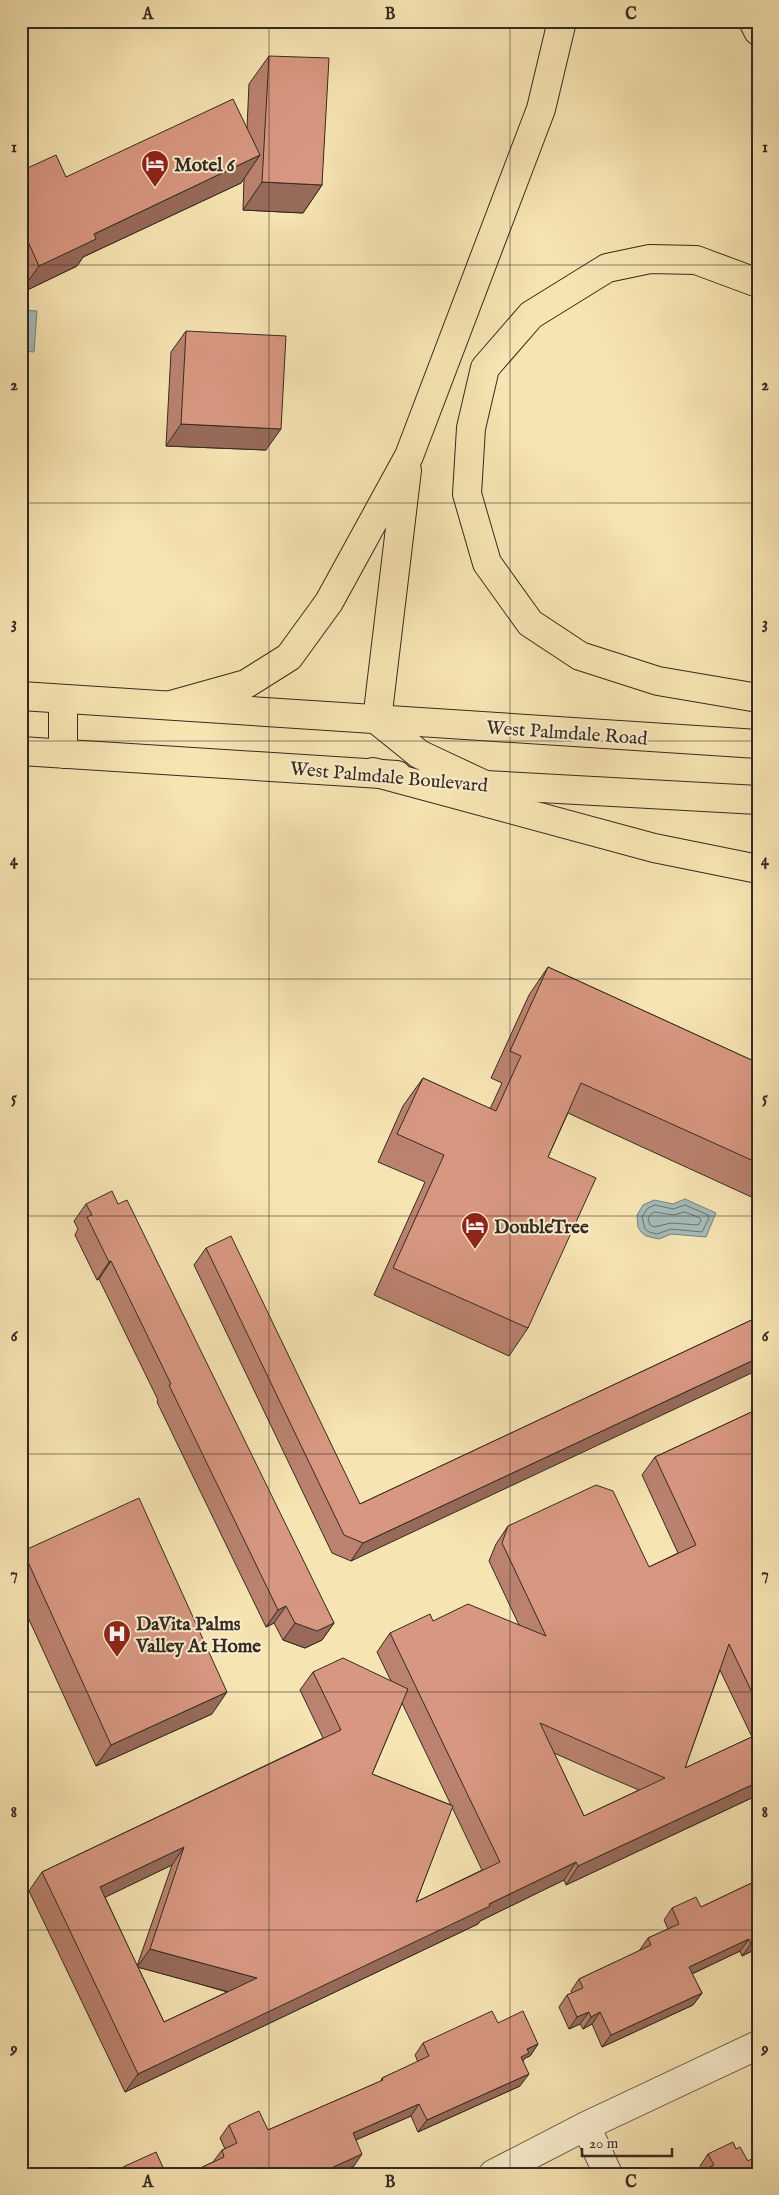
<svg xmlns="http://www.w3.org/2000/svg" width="779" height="2195" font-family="'IM FELL English',serif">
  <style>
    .water { fill: #a4bbb9; stroke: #77817c }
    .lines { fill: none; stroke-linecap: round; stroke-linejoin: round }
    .shore { stroke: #6c736d; stroke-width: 1 }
    .minor-casing { stroke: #655946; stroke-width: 30 }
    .primary-casing { stroke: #342b21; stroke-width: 30 }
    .trunk-casing { stroke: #342b21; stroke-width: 30 }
    .motorway-casing { stroke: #342b21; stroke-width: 30 }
    .minor { stroke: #faedce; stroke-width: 28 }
    .primary { stroke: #f7e4b3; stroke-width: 28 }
    .trunk { stroke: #f7e4b3; stroke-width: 28 }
    .motorway { stroke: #f7e4b3; stroke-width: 28 }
    .wall { fill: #ba826f; stroke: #342b21; fill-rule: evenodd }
    .shaded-wall { fill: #976a5a; stroke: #342b21 }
    .building { fill: #d89781; stroke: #342b21; fill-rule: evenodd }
    .grid { fill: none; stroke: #342b21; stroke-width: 1; stroke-opacity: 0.55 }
    .labels { text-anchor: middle; stroke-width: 4; stroke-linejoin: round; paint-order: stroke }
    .poi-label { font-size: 19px; font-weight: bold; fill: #342b21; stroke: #faedce; text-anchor: start }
    .street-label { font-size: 19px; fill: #342b21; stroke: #faedce }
    .neatline { fill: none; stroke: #342b21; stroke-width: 2 }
    .grid-label { font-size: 16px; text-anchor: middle; font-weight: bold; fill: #342b21 }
  </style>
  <rect width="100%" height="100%" fill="#f7e4b3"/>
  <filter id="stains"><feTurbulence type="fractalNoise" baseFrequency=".004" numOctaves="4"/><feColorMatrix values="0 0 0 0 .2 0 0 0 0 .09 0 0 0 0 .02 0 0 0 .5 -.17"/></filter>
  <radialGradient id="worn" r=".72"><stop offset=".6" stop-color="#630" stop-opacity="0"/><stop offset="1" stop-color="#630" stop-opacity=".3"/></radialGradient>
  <path class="water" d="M21,310L37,311L34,352L21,351Z
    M685,1199L716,1213L706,1237L671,1234L659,1239L646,1236L641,1232L638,1227L637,1215L643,1205L654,1200L673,1204Z"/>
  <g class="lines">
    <path class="shore" d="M655,1205L673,1209L685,1205L708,1215L709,1218L702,1232L671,1229L657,1234L649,1232L645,1229L642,1217L647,1209Z
      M655,1212L673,1215L685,1212L700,1218L701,1221L698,1225L671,1223L654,1227L650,1225L648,1218L651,1214Z"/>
    <defs>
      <path id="minor" d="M586,2126L608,2174
        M493,2174L586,2126L758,2045"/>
      <path id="primary" d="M21,696L758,744
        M63,699V754
        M21,751L397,775"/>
      <path id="trunk" d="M485,785L758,800"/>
      <path id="motorway" d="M753,21L758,31
        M758,283L696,260L650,259L607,268L531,315L485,368L471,428L467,494L487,563L530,623L580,656L658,681L758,698
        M407,470L377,720L419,754L485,785
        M171,705L246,684L289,657L329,602L409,456L541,109L562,21
        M373,772L654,848L758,869"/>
    </defs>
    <use href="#minor" class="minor-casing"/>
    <use href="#primary" class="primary-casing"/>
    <use href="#trunk" class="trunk-casing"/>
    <use href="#motorway" class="motorway-casing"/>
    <use href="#minor" class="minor"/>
    <use href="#primary" class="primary"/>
    <use href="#trunk" class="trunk"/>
    <use href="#motorway" class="motorway"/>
  </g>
  <path class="wall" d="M269,56L322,185L303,213L243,210L244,178L241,183L83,257L77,266L21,293V171L66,177L247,128L249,84Z
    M186,331L266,450L166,446L171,352Z
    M548,967L758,1063V1200L568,1113L548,1157L528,1328L509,1356L374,1295L425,1182L378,1162L403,1106L423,1078L490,1109L502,1083L491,1078L529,995Z
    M86,1204H118L334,1623L322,1640L305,1648L283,1640L274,1623L266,1627L157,1402L158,1400L99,1279L97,1280L75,1235L78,1229L74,1221Z
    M206,1248L360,1504L758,1317L351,1561L332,1553L194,1265Z
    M758,1409V1795L566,1885L564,1880L480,1921L478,1924L125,2092L29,1891L42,1872L323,1738L300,1690L313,1672L391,1681L377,1652L390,1633L433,1621L519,1625L489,1561L496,1544L508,1526L649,1567L678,1553L642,1475L655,1457ZM720,1670L752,1737L685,1768ZM402,1703L451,1805L372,1774ZM554,1753L599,1773L639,1790L584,1816ZM452,1807L482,1870L416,1902ZM172,1865L137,1966L105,1897ZM138,1967L196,1983L227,1992L164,2022Z
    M23,1551L212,1714L96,1766L21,1602V1553Z
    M758,1880V1955H757L754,1950L742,1956L740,1951L692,1974L702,1993L693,2005L602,2047L592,2024L583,2029L580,2024L569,2029L559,2007L567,1995L572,1993L571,1991L579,1979L639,1951L648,1938L668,1929L664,1920L672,1908L701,1907Z
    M498,2023L538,2044L530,2056L525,2058L523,2061L520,2086L418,2132L411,2116L356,2140L354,2166L336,2174H188L213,2162L222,2150L225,2149L220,2138L229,2125L268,2130L381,2081L382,2078L418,2062L415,2055L423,2043Z
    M736,2149L748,2161L702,2171L700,2166L708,2154Z"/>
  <path class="shaded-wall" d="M260,155L241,183L83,257L77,266L21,293V291L39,266L94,234Z
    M262,182L322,185L303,213L243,210Z
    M181,424L281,429L266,450L166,446Z
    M111,1261L99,1279L97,1280L109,1262Z
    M758,1358V1370L351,1561L363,1543Z
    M286,1606L274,1623L266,1627L278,1610Z
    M295,1623H334L322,1640L305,1648L283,1640Z
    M227,1692L212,1714L96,1766L111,1745Z
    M758,1782V1795L566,1885L578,1866Z
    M184,1847L172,1865L87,1906L100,1887Z
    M576,1862L564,1880L480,1921L478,1924L125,2092L138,2074Z
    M749,1939L740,1951L681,1979L689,1967Z
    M758,1941V1945L754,1950L742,1956L751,1944Z
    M150,1949L257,1978L244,1996L137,1967Z
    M702,1993L693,2005L602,2047L611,2035Z
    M589,2012L580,2024L569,2029L577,2017Z
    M600,2012L592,2024L583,2029L591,2017Z
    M538,2044L530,2056L525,2058L520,2065L521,2057L527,2049Z
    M529,2074L520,2086L418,2132L427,2120Z
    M419,2104L411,2116L344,2145L353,2133Z
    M362,2154L354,2166L336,2174H318Z"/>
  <path class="building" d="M269,56L329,58L322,185L262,182Z
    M233,99L260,155L94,234L96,239L39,266L21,226V171L56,155L66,177Z
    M186,331L286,336L281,429L181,424Z
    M548,967L758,1063V1163L581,1083L548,1157L596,1178L528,1328L393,1268L444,1155L397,1134L423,1078L496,1111L521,1056L510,1051Z
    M112,1191L118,1204L127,1200L334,1623L317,1631L295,1623L286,1606L278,1610L169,1385L171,1384L111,1261L109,1262L87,1217L92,1215L86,1204Z
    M231,1236L360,1504L758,1317V1358L363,1543L344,1535L206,1248Z
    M758,1409V1705L729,1644L685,1768L758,1734V1782L578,1866L576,1862L489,1904L490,1906L138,2074L42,1872L341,1730L313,1672L343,1658L408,1689L372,1774L453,1806L416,1902L500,1862L390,1633L430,1614L433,1621L468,1604L546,1636L502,1543L508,1526L596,1485L613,1491L649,1567L696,1545L655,1457ZM540,1723L665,1778L584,1816ZM184,1847L150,1949L257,1978L164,2022L100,1887Z
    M139,1498L227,1692L111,1745L23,1551Z
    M758,1880V1941L751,1944L749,1939L689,1967L702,1993L611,2035L600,2012L591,2017L589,2012L577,2017L567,1995L583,1988L579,1979L651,1945L648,1938L679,1924L672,1908L696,1897L701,1907Z
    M492,2011L498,2023L523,2011L538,2044L527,2049L529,2053L521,2057L529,2074L427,2120L419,2104L353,2133L362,2154L318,2174H188L224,2157L222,2150L237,2143L229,2125L259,2111L268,2130L383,2080L382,2078L429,2056L423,2043Z
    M733,2142L736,2149L740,2147L748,2161L753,2158L758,2168V2174H696L714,2165L708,2154Z
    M156,2152L166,2174H118L123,2171V2167Z"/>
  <path class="grid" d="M269,21V2174M510,21V2174M21,265H758M21,503H758M21,741H758M21,979H758M21,1216H758M21,1454H758M21,1692H758M21,1930H758"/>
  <defs>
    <symbol id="hotel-pin" viewBox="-11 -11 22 30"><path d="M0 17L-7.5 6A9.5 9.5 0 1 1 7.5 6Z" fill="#8f2418" stroke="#faedce"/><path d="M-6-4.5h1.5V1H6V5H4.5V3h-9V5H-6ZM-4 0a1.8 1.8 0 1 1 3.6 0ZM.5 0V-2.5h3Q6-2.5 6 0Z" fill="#fff"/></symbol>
    <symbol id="hospital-pin" viewBox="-11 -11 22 30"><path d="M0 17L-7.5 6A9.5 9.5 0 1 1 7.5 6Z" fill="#8f2418" stroke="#faedce"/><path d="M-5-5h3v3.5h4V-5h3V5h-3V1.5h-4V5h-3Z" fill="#fff"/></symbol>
  </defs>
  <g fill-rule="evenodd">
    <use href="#hotel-pin" x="139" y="148" width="32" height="43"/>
    <use href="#hotel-pin" x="459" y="1210" width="32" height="43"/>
    <use href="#hospital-pin" x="101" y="1618" width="32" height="43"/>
  </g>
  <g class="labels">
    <g class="poi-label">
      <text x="174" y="171">Motel 6</text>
      <text x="494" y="1233">DoubleTree</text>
      <text x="136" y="1630">DaVita Palms<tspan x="136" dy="22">Valley At Home</tspan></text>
    </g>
    <g class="street-label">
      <text transform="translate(567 732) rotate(4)" y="7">West Palmdale Road</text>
      <text transform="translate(389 776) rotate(5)" y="7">West Palmdale Boulevard</text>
    </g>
  </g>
  <rect width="779" height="2195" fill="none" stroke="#f7e4b3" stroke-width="55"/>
  <path d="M582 2148v8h90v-8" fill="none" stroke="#342b21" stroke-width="2.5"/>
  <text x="589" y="2148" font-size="15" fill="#342b21" stroke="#faedce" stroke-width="4" paint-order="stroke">20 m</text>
  <rect x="28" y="28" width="724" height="2140" class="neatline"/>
  <g class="grid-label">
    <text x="148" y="19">A</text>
    <text x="390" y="19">B</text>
    <text x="631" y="19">C</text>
    <text x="14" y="152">1</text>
    <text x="765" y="152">1</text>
    <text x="14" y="390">2</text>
    <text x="765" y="390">2</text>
    <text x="14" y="628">3</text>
    <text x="765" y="628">3</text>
    <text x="14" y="865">4</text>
    <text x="765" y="865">4</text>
    <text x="14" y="1103">5</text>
    <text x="765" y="1103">5</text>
    <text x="14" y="1341">6</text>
    <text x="765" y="1341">6</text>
    <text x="14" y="1579">7</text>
    <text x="765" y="1579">7</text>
    <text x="14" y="1817">8</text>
    <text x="765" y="1817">8</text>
    <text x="14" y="2054">9</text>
    <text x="765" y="2054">9</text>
    <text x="148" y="2187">A</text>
    <text x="390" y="2187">B</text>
    <text x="631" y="2187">C</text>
  </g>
  <rect width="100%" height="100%" filter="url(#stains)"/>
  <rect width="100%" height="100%" fill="url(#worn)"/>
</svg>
